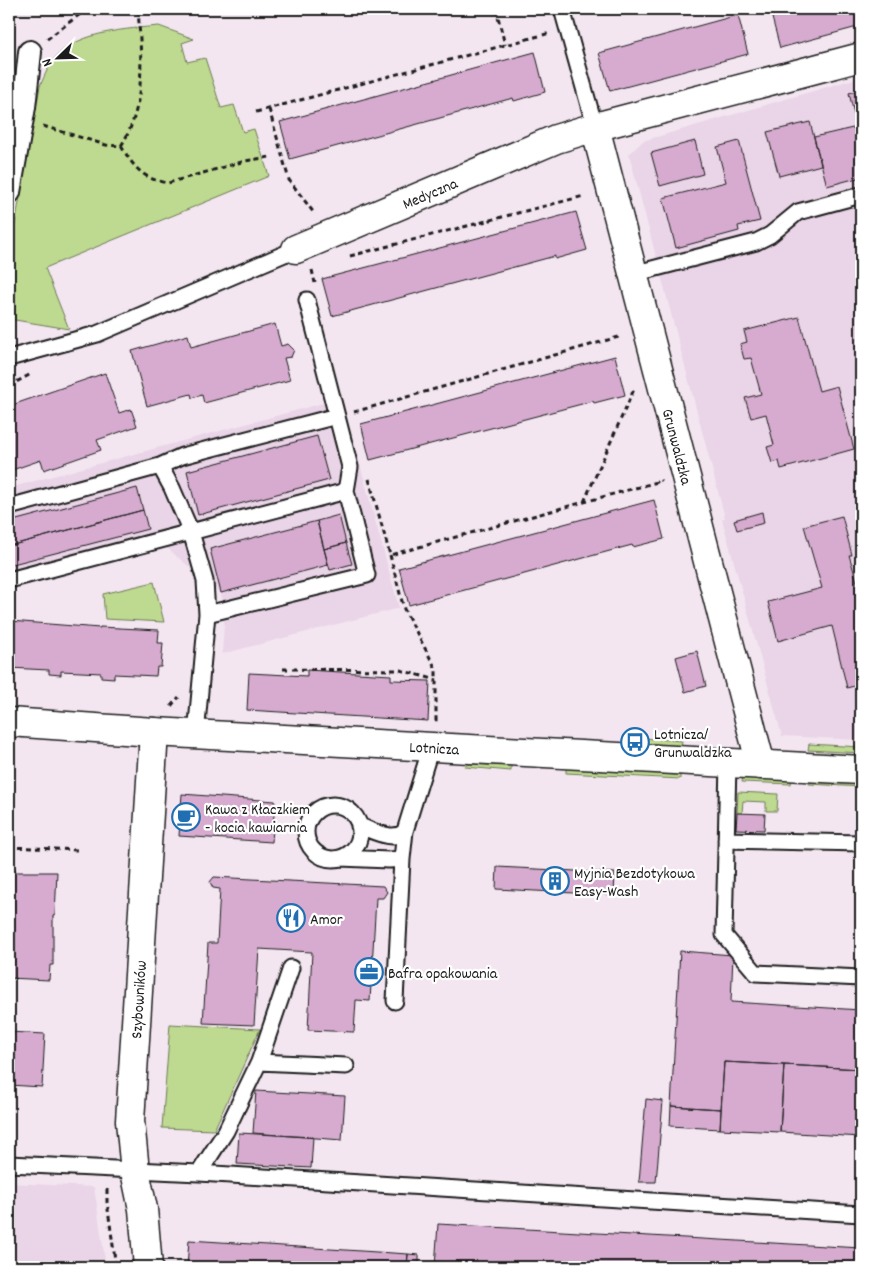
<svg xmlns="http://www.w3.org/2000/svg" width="870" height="1276" font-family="Dekko,sans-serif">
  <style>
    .built { fill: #ead4e7 }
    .green { fill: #bed990; stroke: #6d7a56 }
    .building { fill: #d6abcf; stroke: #1c1c1c }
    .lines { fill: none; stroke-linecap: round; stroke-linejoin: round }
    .service-casing { stroke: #1c1c1c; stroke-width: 19 }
    .pedestrian-casing { stroke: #1c1c1c; stroke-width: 26 }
    .minor-casing { stroke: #1c1c1c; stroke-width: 31 }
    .path { stroke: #1c1c1c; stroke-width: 3; stroke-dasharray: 5 4; stroke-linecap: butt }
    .service { stroke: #fff; stroke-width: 15 }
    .pedestrian { stroke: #fff; stroke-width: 22 }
    .minor { stroke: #fff; stroke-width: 28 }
    .labels { text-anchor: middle; stroke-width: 4.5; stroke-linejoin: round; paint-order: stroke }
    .street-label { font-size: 16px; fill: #1c1c1c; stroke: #fff }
    .poi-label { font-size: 16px; fill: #1c1c1c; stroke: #fff; text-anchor: start }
  </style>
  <rect width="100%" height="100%" fill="#f3e6f1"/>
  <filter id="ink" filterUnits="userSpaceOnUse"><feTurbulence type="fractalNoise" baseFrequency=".02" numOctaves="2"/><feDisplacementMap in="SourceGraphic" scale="10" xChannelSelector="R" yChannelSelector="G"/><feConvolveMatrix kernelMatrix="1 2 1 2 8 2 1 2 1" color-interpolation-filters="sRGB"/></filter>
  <g filter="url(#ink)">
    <path class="built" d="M861,77V740L782,736L722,519L725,518L629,154L643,141Z
      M342,398L399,608L222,654L225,609L221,594L167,548L9,588V488Z
      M9,1183L94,1187L106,1267H9Z"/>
    <path class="green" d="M159,26L194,39L182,43L187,62L205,58L221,108L234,105L243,132L254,129L269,176L45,268L69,329L9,319V257L40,86C45,75 49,64 57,56C80,31 128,29 159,26Z
      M154,582L164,622L105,619L103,594Z
      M643,738L682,741L681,746L642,743Z
      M809,744L861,747V753L808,750Z
      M467,764L511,766V771L465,767Z
      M566,768L680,775V779L566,773Z
      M743,777L792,778L791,784L742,782Z
      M809,779L861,782V787L809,784Z
      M738,792L778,794L777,811H766V802L743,801L742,813H737Z
      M170,1024L260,1029L214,1130L162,1128Z"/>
    <path class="building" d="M773,9H861V26L780,48L770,10Z
      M738,15L748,54L610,91L599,53Z
      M535,52L545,92L514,101L513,98L290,159L280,122Z
      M861,90V143L849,93Z
      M810,122L821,165L779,176L767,132Z
      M857,127L861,143V177L827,186L814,137Z
      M695,141L703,174L660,186L651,153Z
      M739,141L760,221L738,226L739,231L676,248L663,198L726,182L717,147Z
      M576,212L587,250L555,259V256L332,316L322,279Z
      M799,317L819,391L837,386L854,449L781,469L779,461L772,463L767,447L774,445L766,414L751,418L745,398L761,394L751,358L744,359L740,344L747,342L744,331Z
      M275,324L281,346L288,344L294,350L291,357L284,358L290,380L204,403L202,395L192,398L191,394L147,406L132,351L188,335L191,347Z
      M615,356L625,395L594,403L593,401L370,460L361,424Z
      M105,373L119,413L131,409L137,426L97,440L101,450L44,470L41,460L9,471V406Z
      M317,436L329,480L198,515L187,471Z
      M137,488L143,510L9,546V522Z
      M654,500L664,539L633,547L632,545L409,605L399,568Z
      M143,510L148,529L9,565V546Z
      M762,512L764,523L737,530L734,520Z
      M339,515L346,543L324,549L317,521Z
      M842,516L852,555H849L861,595V684L847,688L832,626L778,641L768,602L822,588L804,526Z
      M317,521L328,565L221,593L210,549Z
      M346,543L352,564L330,570L324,549Z
      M10,621L100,628V627L159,630L158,643H163L161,667H157L156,676L114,674V678L101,677V673L61,671V675L49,674V670L9,668Z
      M697,651L706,686L685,692L676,657Z
      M307,670L391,675V680L430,681L428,721L247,710L249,673L307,676Z
      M182,794L275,801L272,842L179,836Z
      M737,813L765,814L764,830L736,829Z
      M497,867L615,873L614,895L496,889Z
      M9,869L15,870V872H57L55,915L53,916V965H50L49,980L9,978Z
      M214,877L383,886L387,892L383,898H376L370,1001L356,1000L354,1032L308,1030L312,952L259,949L254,1025L203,1023L208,943H217L220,889L213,888L210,882Z
      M680,951L733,955L731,1002L861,1010V1069L724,1062L721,1109L671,1106Z
      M9,1032L45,1034L42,1087L9,1085Z
      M724,1062L784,1065L780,1132L720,1129Z
      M784,1065L861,1069V1137L780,1132Z
      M256,1091L345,1096L342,1140L253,1133Z
      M646,1099L663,1101L656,1182H639Z
      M671,1106L721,1109L720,1129L670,1126Z
      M239,1133L313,1137L311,1168L237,1164Z
      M438,1224L861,1248V1267H435Z
      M189,1240L408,1254L407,1267H187Z
      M408,1254L419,1255V1267H407Z"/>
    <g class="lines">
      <defs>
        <path id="service" d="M562,9L595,127
          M633,274L756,242L770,235L798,212L861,195
          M307,300L350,467L346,491
          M9,358L97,334L296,249
          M160,466L172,488L191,532L205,581L207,614L196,735
          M9,507L160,466L182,456L337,416
          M9,580L346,491L367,575L207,614
          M728,763L724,935L756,973L861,978
          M306 832a27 27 0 1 1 54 0a27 27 0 1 1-54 0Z
          M359,826C372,830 394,843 405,831L431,747
          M726,840L861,843
          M340,858L389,860L402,859
          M395,1001L402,859L405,831
          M259,1062L291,968
          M9,1164L199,1173L861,1214
          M199,1173L226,1131L259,1062L346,1066"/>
        <path id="pedestrian" d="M9,192L24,107L30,52"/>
        <g id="minor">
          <path id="s1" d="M595,127L761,765"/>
          <path id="s2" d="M296,249L556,139L595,127L861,57"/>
          <path id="s3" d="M9,722L154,732L861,770"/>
          <path id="s4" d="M148,1267L143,1209L135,1171L130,1121L154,732"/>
        </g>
      </defs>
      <use href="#service" class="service-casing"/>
      <use href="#pedestrian" class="pedestrian-casing"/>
      <use href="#minor" class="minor-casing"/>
      <path class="path" d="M496,9L505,45
        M47,39L87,9
        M269,109L289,180L314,213
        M256,112L550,33
        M43,126L106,145L121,146C147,105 141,55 138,9
        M121,146C134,167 142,179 168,183L245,161L270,157
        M350,256L584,196
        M312,270L315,283
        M9,386L31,374
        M354,412L622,336
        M369,479L390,555L661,481L660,480
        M584,502L635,387
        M390,555L404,609L436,669V722
        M283,669L400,670L437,680
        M171,706L179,697
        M9,847L79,850
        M107,1189V1202L116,1267"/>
      <use href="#service" class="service"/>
      <use href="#pedestrian" class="pedestrian"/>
      <use href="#minor" class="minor"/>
    </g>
  </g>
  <defs>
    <symbol id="bus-ring" viewBox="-11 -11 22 22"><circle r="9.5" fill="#fff" stroke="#1f6fb2" stroke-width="1.5"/><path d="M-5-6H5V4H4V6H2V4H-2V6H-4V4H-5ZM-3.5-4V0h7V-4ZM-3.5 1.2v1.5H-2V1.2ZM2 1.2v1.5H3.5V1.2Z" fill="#1f6fb2"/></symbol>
    <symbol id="cafe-ring" viewBox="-11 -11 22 22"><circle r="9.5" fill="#fff" stroke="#1f6fb2" stroke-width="1.5"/><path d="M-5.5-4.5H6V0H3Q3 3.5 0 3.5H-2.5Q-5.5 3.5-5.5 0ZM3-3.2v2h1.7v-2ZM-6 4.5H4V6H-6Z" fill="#1f6fb2"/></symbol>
    <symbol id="building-ring" viewBox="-11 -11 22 22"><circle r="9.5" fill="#fff" stroke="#1f6fb2" stroke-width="1.5"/><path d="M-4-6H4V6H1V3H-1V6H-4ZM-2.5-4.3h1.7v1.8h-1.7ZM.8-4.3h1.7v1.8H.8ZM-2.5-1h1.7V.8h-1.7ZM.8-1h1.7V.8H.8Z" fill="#1f6fb2"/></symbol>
    <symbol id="restaurant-ring" viewBox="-11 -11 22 22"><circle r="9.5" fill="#fff" stroke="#1f6fb2" stroke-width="1.5"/><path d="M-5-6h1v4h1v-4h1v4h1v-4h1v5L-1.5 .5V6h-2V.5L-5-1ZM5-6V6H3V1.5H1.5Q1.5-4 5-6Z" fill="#1f6fb2"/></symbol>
    <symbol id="office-ring" viewBox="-11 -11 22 22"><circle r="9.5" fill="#fff" stroke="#1f6fb2" stroke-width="1.5"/><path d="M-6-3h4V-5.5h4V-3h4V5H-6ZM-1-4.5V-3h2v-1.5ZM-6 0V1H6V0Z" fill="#1f6fb2"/></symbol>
  </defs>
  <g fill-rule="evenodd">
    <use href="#bus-ring" x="619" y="726" width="32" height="32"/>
    <use href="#cafe-ring" x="170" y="801" width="32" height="32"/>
    <use href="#building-ring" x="539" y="865" width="32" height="32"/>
    <use href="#restaurant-ring" x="275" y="902" width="32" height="32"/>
    <use href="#office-ring" x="353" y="956" width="32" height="32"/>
  </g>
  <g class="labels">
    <g class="street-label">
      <text dy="6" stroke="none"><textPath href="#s2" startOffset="145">Medyczna</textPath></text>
      <text dy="6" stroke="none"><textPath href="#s1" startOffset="330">Grunwaldzka</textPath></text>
      <text dy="6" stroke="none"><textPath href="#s3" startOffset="426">Lotnicza</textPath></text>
      <text dy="6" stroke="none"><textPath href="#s4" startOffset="269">Szybowników</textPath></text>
    </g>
    <g class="poi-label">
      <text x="654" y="739">Lotnicza/<tspan x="654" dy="18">Grunwaldzka</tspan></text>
      <text x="205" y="814">Kawa z Kłaczkiem<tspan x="205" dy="18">- kocia kawiarnia</tspan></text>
      <text x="574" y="878">Myjnia Bezdotykowa<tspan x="574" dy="18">Easy-Wash</tspan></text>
      <text x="310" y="924">Amor</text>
      <text x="388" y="978">Bafra opakowania</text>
    </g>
  </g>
  <rect width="870" height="1276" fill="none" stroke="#fff" stroke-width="30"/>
  <rect x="15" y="15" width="840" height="1246" fill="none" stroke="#1c1c1c" stroke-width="2" filter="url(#ink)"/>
  <g transform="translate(58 58) rotate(247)" stroke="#ffffff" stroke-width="4" paint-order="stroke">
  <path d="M0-4L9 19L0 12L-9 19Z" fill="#1c1c1c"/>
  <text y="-8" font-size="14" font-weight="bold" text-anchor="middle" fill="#1c1c1c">N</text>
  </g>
</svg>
